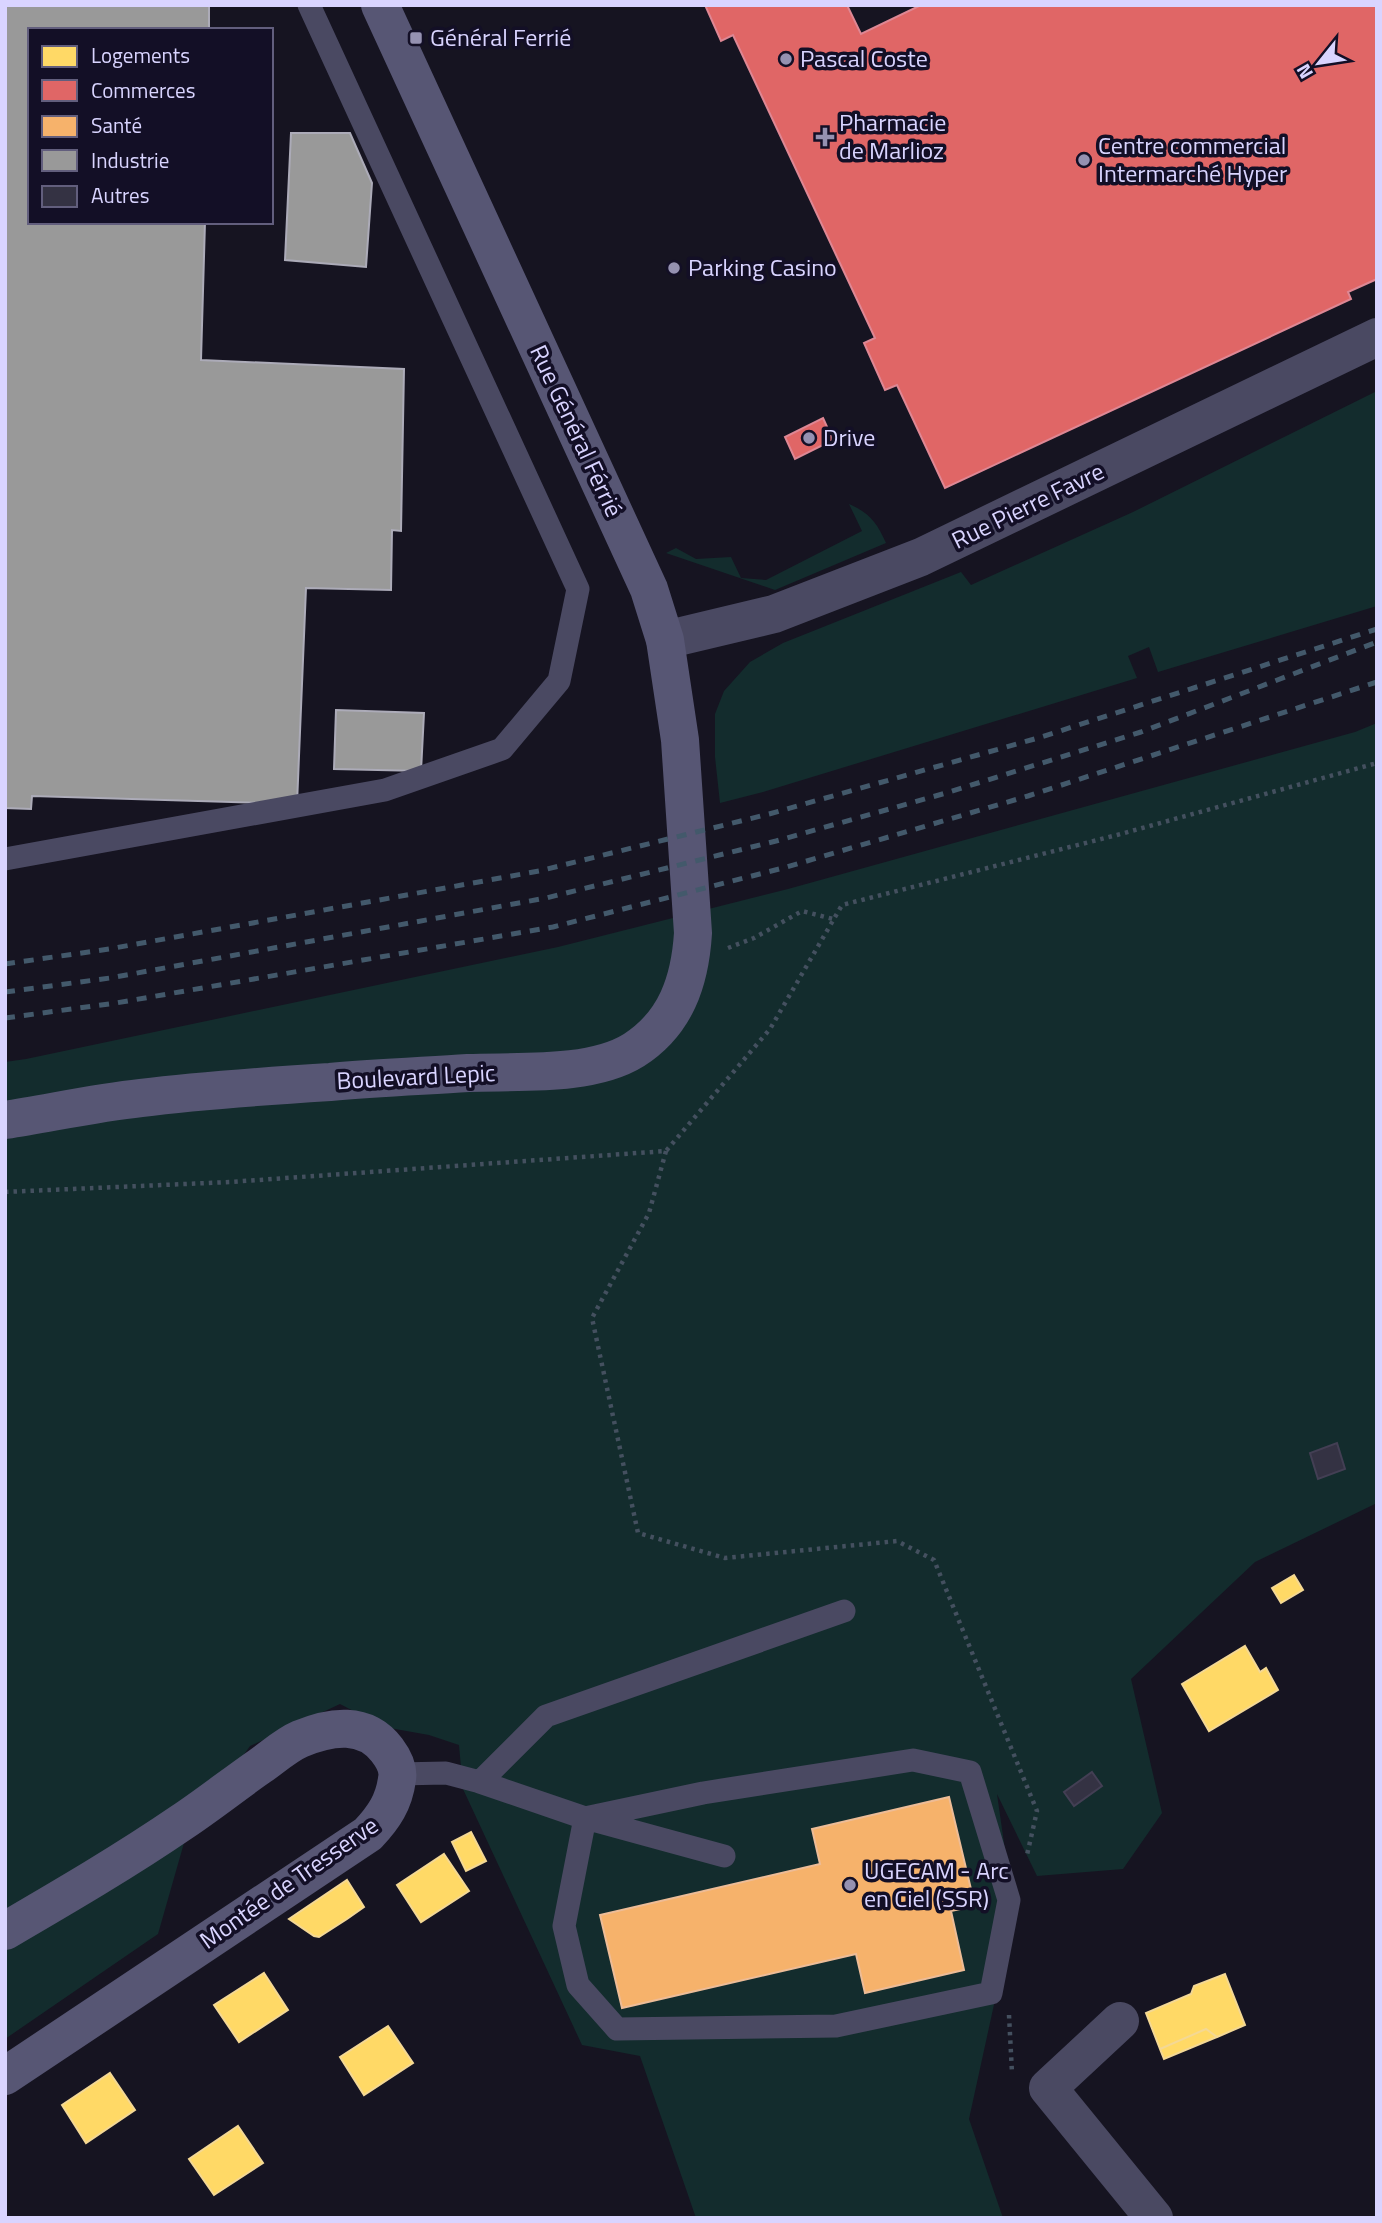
<svg xmlns="http://www.w3.org/2000/svg" width="1382" height="2223" font-family="'Titillium Web',sans-serif">
  <style>
    .green { fill: #132c2d }
    .homes { fill: #ffd966; stroke: #f4d894; stroke-width: 2 }
    .shops { fill: #e06666; stroke: #de8794; stroke-width: 2 }
    .health { fill: #f6b26b; stroke: #edbc97; stroke-width: 2 }
    .industry { fill: #999; stroke: #acabb8; stroke-width: 2 }
    .building { fill: #343243; stroke: #433f54; stroke-width: 2 }
    .lines { fill: none; stroke-linecap: round; stroke-linejoin: round }
    .path { stroke: #44505f; stroke-width: 4.5; stroke-dasharray: 3.5 5; stroke-linecap: butt }
    .lane { stroke: #4a4962; stroke-width: 23 }
    .street { stroke: #4a4962; stroke-width: 38 }
    .secondary { stroke: #575674; stroke-width: 38 }
    .rail { stroke: #43596b; stroke-width: 5; stroke-dasharray: 10 9; stroke-linecap: butt }
    .poi-dot { fill: #9591b1; stroke: #130f26; stroke-width: 2.5 }
    .labels { text-anchor: middle; stroke-width: 7; stroke-linejoin: round; paint-order: stroke }
    .poi-label { font-size: 24px; fill: #d9d4ff; stroke: #130f26; text-anchor: start }
    .street-label { font-size: 24px; fill: #d9d4ff; stroke: #130f26 }
  </style>
  <rect width="100%" height="100%" fill="#161421"/>
  <path class="green" d="M1377,391V606L1158,672L1149,647L1128,656L1137,678L763,792L720,803L715,757V714L724,691L750,662L783,643L961,572L971,585L1133,512Z
    M849,504C870,513 877,523 886,543L775,590L666,553L676,548L696,559L731,557L741,578L766,580L862,531Z
    M1377,723V1503L1255,1562L1131,1679L1162,1813L1123,1869L1037,1876L997,1794L1014,1913L969,2119L1003,2218H696L640,2056L582,2045L463,1789L459,1745L429,1735L384,1727L340,1704L250,1746L186,1836L158,1934L5,2039V1062L26,1059L558,947L788,889L1355,732Z"/>
  <path class="homes" d="M1294,1575L1303,1590L1281,1603L1272,1588Z
    M1245,1646L1260,1672L1266,1668L1278,1690L1209,1731L1182,1684Z
    M471,1832L486,1861L466,1871L452,1842Z
    M444,1854L469,1891L421,1922L397,1885Z
    M347,1880L364,1907L347,1919L319,1937L314,1936L289,1919Z
    M264,1973L288,2010L239,2042L214,2005Z
    M1225,1974L1245,2025L1217,2037L1206,2029L1160,2049L1146,2013L1191,1994L1194,1986Z
    M388,2026L413,2063L364,2095L340,2057Z
    M1206,2029L1217,2037L1164,2059L1160,2049Z
    M110,2073L135,2110L86,2143L62,2105Z
    M238,2126L263,2163L214,2195L189,2159Z"/>
  <path class="shops" d="M705,5H847L861,34L921,5H1377V279L1348,292L1351,299L945,488L897,385L885,390L864,343L875,338L733,35L721,41Z
    M823,418L833,440L795,459L785,437Z"/>
  <path class="health" d="M949,1797L975,1906L951,1911L964,1970L865,1993L856,1954L622,2008L600,1915L820,1864L812,1829Z"/>
  <path class="industry" d="M5,5H209V30H30V222H205L201,360L404,369L401,531L392,530L391,590L306,588L297,804L32,796L31,809L5,808Z
    M291,133H350L372,183L366,267L285,260Z
    M336,710L424,713L421,771L334,769Z"/>
  <path class="building" d="M1337,1443L1345,1469L1318,1479L1310,1453Z
    M1092,1772L1102,1786L1074,1806L1064,1792Z"/>
  <g class="lines">
    <path class="path" d="M728,948L754,938L802,911L833,919
      M666,1151L649,1213L592,1318L638,1533L725,1558L897,1541L934,1560L1037,1811L1027,1855
      M5,1192L230,1182L666,1151L770,1029L842,905L1117,835L1377,763
      M1009,2015L1012,2073"/>
    <path class="lane" d="M5,859L385,790L502,749L559,681L578,589L309,5
      M913,1760L970,1772L1009,1900L991,1993L836,2026L617,2029L578,1985L564,1926L585,1818L703,1793Z
      M398,1774L446,1773L480,1782L585,1818L724,1856
      M480,1782L546,1716L844,1611"/>
    <path class="street" d="M665,640L774,614L921,557L1377,337
      M1120,2021L1048,2088L1154,2218"/>
    <path class="secondary" d="M5,1120C50,1113 95,1103 141,1098C204,1090 267,1086 330,1082C376,1078 422,1076 468,1073C517,1071 591,1077 634,1050C676,1023 690,981 693,933L680,740L665,640L649,589L380,5
      M5,1931C65,1896 125,1861 182,1822C209,1804 234,1784 260,1766C273,1757 286,1745 300,1739C331,1726 365,1721 387,1750C393,1758 399,1769 397,1779C394,1802 384,1817 368,1834L5,2076"/>
    <path class="rail" d="M5,964L109,949L539,871L769,814L1038,738L1377,629
      M5,992L110,978L546,898L776,841L946,793L1141,732L1377,642
      M5,1018L116,1003L553,927L783,868L1028,796L1377,682"/>
  </g>
  <g class="poi-dot">
    <rect x="409" y="31" width="14" height="14" rx="3.5"/>
    <circle cx="786" cy="59" r="7"/>
    <path d="M821.5 126.5h7v7h7v7h-7v7h-7v-7h-7v-7h7z"/>
    <circle cx="1084" cy="160" r="7"/>
    <circle cx="674" cy="268" r="7"/>
    <circle cx="809" cy="438" r="7"/>
    <circle cx="850" cy="1885" r="7"/>
  </g>
  <g class="labels">
    <g class="poi-label">
      <text x="430" y="46">Général Ferrié</text>
      <text x="800" y="67">Pascal Coste</text>
      <text x="839" y="131">Pharmacie<tspan x="839" dy="28">de Marlioz</tspan></text>
      <text x="1098" y="154">Centre commercial<tspan x="1098" dy="28">Intermarché Hyper</tspan></text>
      <text x="688" y="276">Parking Casino</text>
      <text x="823" y="446">Drive</text>
      <text x="864" y="1879">UGECAM - Arc<tspan x="864" dy="28">en Ciel (SSR)</tspan></text>
    </g>
    <g class="street-label">
      <text transform="translate(576 431) rotate(65)" y="8">Rue Général Férrié</text>
      <text transform="translate(1028 506) rotate(-26)" y="8">Rue Pierre Favre</text>
      <text transform="translate(416 1077) rotate(-3)" y="8">Boulevard Lepic</text>
      <text transform="translate(289 1883) rotate(-35)" y="8">Montée de Tresserve</text>
    </g>
  </g>
  <rect width="1382" height="2223" fill="none" stroke="#d9d4ff" stroke-width="14"/>
  <rect x="28" y="28" width="245" height="196" fill="#130f26" stroke="#625e7d" stroke-width="2"/>
  <rect x="42" y="46" width="35" height="21" fill="#ffd966" stroke="#625e7d" stroke-width="2"/>
  <text x="91" y="63" font-size="21" fill="#d9d4ff">Logements</text>
  <rect x="42" y="80" width="35" height="21" fill="#e06666" stroke="#625e7d" stroke-width="2"/>
  <text x="91" y="98" font-size="21" fill="#d9d4ff">Commerces</text>
  <rect x="42" y="116" width="35" height="21" fill="#f6b26b" stroke="#625e7d" stroke-width="2"/>
  <text x="91" y="133" font-size="21" fill="#d9d4ff">Santé</text>
  <rect x="42" y="150" width="35" height="21" fill="#999999" stroke="#625e7d" stroke-width="2"/>
  <text x="91" y="168" font-size="21" fill="#d9d4ff">Industrie</text>
  <rect x="42" y="186" width="35" height="21" fill="#343243" stroke="#625e7d" stroke-width="2"/>
  <text x="91" y="203" font-size="21" fill="#d9d4ff">Autres</text>
  <g transform="translate(1319 63) rotate(240)" stroke="#130f26" stroke-width="5" paint-order="stroke">
  <path d="M0-5L12 26L0 18L-12 26Z" fill="#d9d4ff"/>
  <text y="-10" font-size="19" font-weight="bold" text-anchor="middle" fill="#d9d4ff">N</text>
  </g>
</svg>
